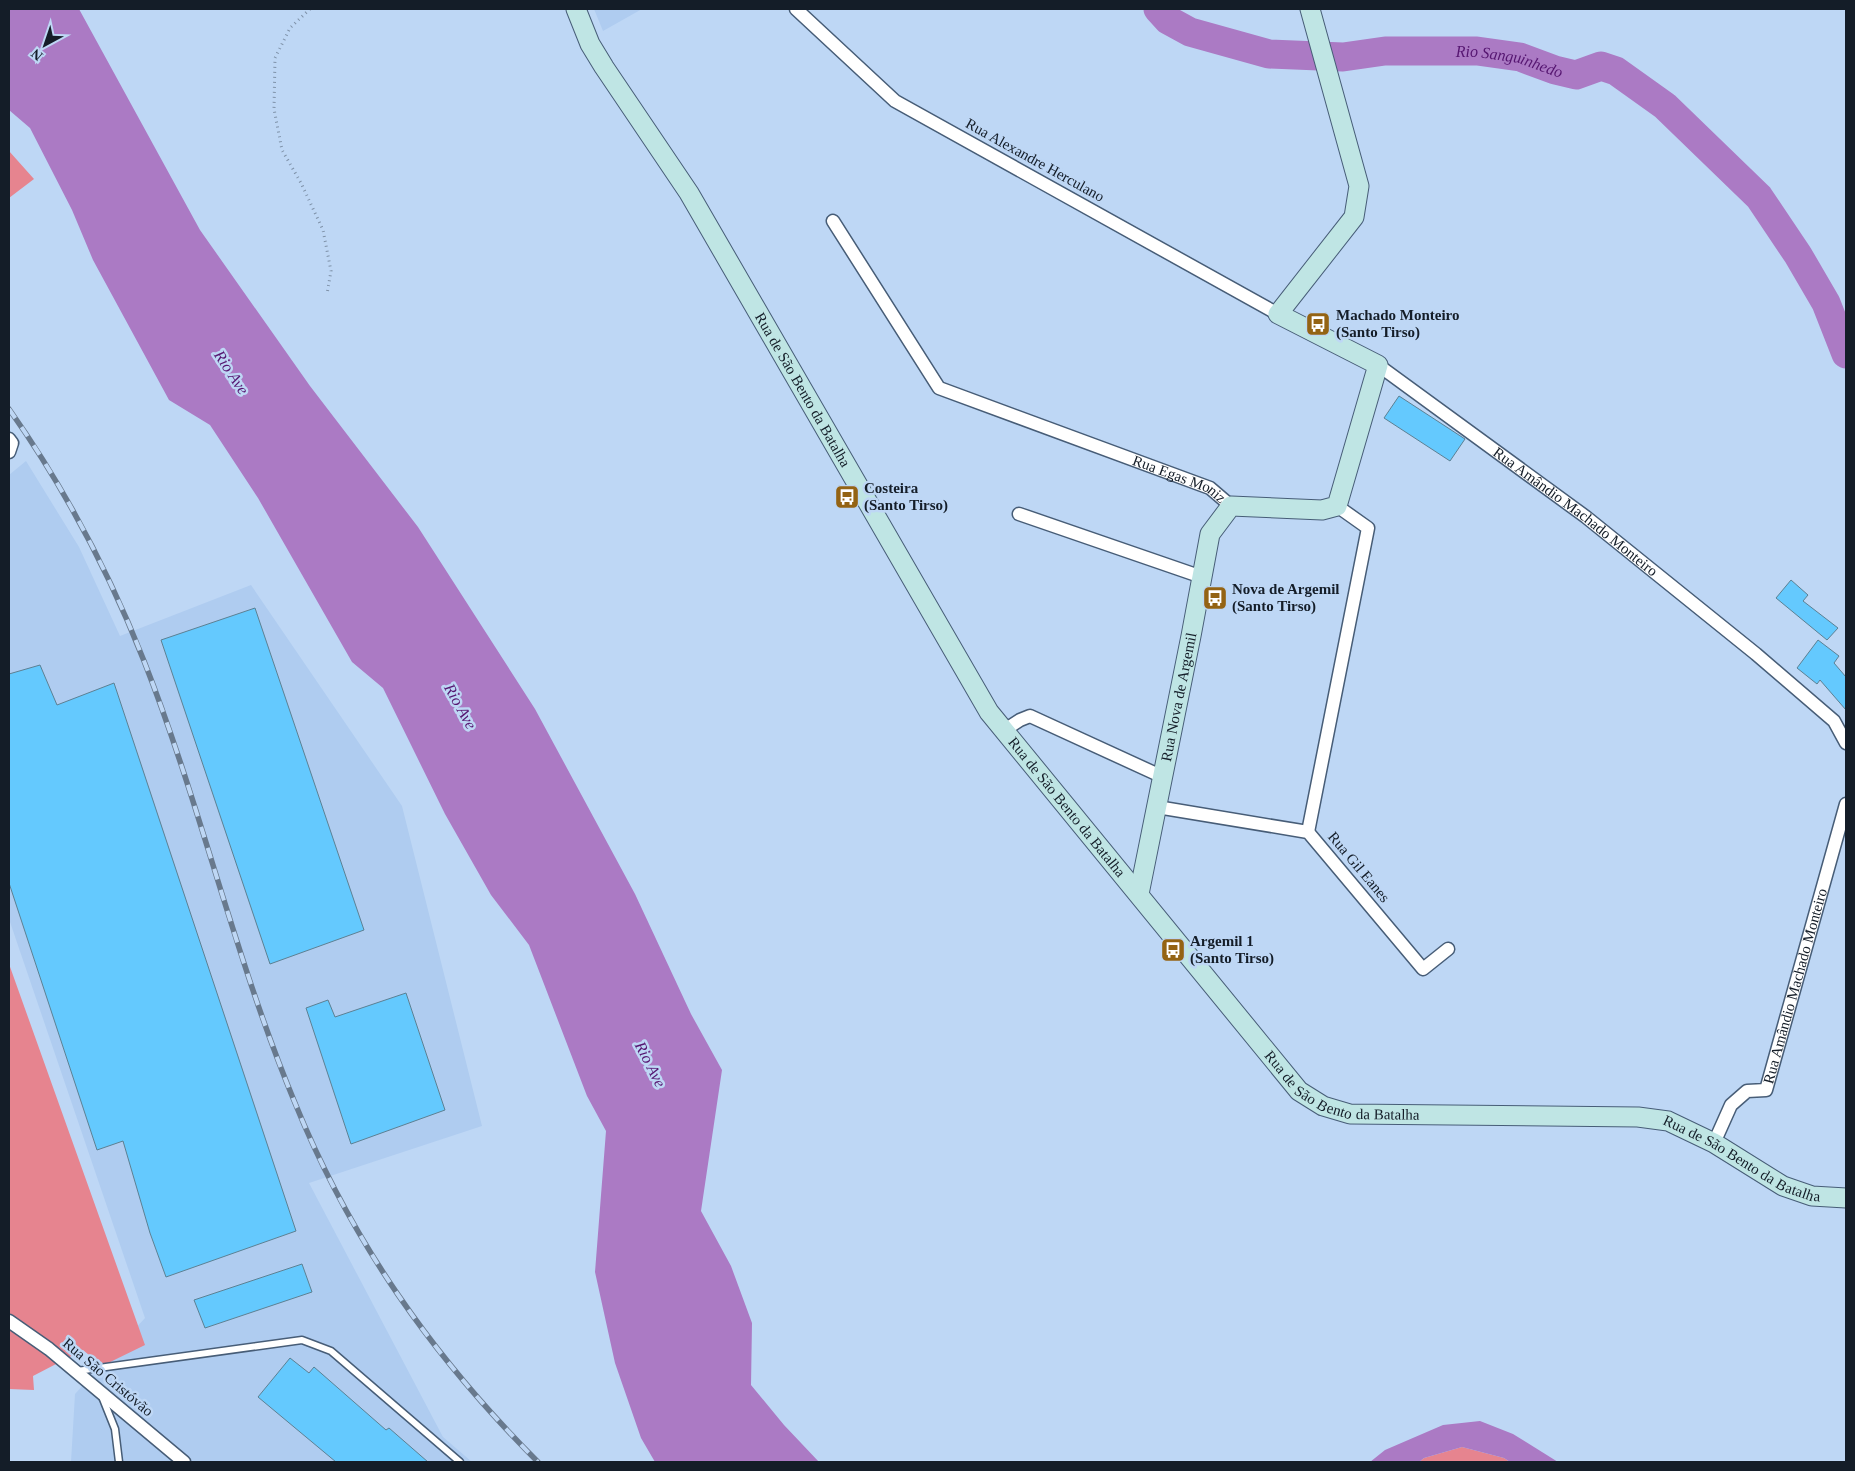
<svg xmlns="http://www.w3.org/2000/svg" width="1855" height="1471" font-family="'Times New Roman',serif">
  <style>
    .built { fill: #afccf0 }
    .forest { fill: #e6848f }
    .water { fill: #ab7ac4 }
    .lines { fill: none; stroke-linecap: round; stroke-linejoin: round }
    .river { stroke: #ab7ac4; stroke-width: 29 }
    .building { fill: #64c9fe; stroke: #5c8093 }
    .lane-casing { stroke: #475d77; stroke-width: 9 }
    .street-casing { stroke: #475d77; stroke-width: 15 }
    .secondary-casing { stroke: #475d77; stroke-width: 21 }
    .path { stroke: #7f92a9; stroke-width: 3; stroke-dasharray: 1 4; stroke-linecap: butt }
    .lane { stroke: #fff; stroke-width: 6 }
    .street { stroke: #fff; stroke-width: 12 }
    .secondary { stroke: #bfe5e4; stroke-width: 19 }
    .rail-casing { stroke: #68798d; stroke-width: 5.5 }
    .rail { stroke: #bed7f5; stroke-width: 4; stroke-dasharray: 11; stroke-linecap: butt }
    .labels { text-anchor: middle; stroke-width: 5; stroke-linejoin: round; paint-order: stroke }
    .street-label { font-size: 15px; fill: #141d28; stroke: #bed7f5 }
    .poi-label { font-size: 15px; font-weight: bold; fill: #141d28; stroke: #bed7f5; text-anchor: start }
    .water-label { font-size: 16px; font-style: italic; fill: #561671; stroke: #bed7f5 }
  </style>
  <rect width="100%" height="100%" fill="#bed7f5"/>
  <path class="built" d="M594,9H642L603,31Z
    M26,461L79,547L120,636L251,585L402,806L482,1126L309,1183L443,1437L472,1462H71L75,1394L145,1318L9,919V475Z"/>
  <path class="forest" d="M9,151L34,179L9,198Z
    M9,964L145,1345L102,1366L83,1350L33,1376L34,1390L9,1389Z
    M1462,1447L1504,1458L1510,1462H1419L1424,1458Z"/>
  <path class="water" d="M9,9H79L200,230L310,386L418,527L535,709L635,894L691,1014L722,1070L701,1211L731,1266L752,1323L751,1385L784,1425L819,1462H655L641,1438L615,1363L595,1272L606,1131L587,1096L529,945L491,895L445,814L383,688L352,662L258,498L210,425L169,400L93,260L72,210L30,128L9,110Z
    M1480,1421L1513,1434L1558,1462H1510L1504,1458L1462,1447L1424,1458L1419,1462H1370L1385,1450L1443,1425Z"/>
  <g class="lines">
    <path class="river" id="s1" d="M1158,9L1168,20L1190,32L1269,54L1343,57L1385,51H1477L1520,57L1555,70L1576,75L1601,66L1616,71L1665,106L1759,197L1798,255L1826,303L1846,354"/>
  </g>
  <path class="building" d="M1399,396L1465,439L1450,461L1384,418Z
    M1791,580L1808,595L1803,601L1838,628L1827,640L1776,598Z
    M255,608L364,930L270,964L161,640Z
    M1818,640L1839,656L1834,663L1846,677V710L1820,680L1817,684L1797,668Z
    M40,665L57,705L114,683L296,1231L166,1277L150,1233L123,1141L97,1150L9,883V674Z
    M406,993L445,1110L351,1144L306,1008L328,1000L335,1017Z
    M302,1264L312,1292L205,1328L194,1300Z
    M290,1358L309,1373L314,1367L386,1430L389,1428L428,1462H336L258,1397Z"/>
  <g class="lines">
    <defs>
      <path id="lane" d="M77,1371L302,1340L331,1351L460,1462
        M103,1399L115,1429L119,1462"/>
      <g id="street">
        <path d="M796,9L895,101L1278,314"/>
        <path id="s2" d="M833,221L939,388L1210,488L1231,506"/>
        <path id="s3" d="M1378,365L1586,517L1756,654L1834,721L1846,743"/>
        <path d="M9,439L12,443L9,452"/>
        <path d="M1019,514L1202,577"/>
        <path d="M1003,731L1020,720L1030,716L1163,777"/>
        <path d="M1157,807L1308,832L1423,969L1448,949"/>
        <path d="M1308,832L1368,528L1337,506"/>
        <path id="s4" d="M1714,1143L1731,1105L1747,1091L1766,1090L1846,804"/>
        <path d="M9,1321L49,1349L184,1462"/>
      </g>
      <g id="secondary">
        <path id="s5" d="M576,9L590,44L604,67L689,193L989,712L1299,1091L1323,1106L1350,1114L1638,1117L1668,1121L1714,1143L1783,1186L1812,1196L1846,1198"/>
        <path id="s6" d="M1139,894L1191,636L1210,534L1231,506L1322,510L1337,506L1378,365L1278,314L1354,217L1359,186L1310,9"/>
      </g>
    </defs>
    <use href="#lane" class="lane-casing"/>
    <use href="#street" class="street-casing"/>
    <use href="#secondary" class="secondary-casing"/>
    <path class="path" d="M310,9L290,28L275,58L274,109L282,150L301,183L323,230L331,271L327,294"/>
    <use href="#lane" class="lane"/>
    <use href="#street" class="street"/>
    <use href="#secondary" class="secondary"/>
    <defs>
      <path id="rail" d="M9,409C64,487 109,572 144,661C201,806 235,959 295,1103C351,1241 433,1357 538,1462"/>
    </defs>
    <use href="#rail" class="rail-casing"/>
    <use href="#rail" class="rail"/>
  </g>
  <defs>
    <symbol id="bus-square" viewBox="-11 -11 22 22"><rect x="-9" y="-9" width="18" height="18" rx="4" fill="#946313" stroke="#bed7f5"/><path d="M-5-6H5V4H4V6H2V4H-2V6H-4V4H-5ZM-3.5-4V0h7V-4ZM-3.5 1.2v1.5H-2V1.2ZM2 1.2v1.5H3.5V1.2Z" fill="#fff"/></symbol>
  </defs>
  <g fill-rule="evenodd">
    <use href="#bus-square" x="1304" y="310" width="28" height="28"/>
    <use href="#bus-square" x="833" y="483" width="28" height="28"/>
    <use href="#bus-square" x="1201" y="584" width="28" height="28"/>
    <use href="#bus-square" x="1159" y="936" width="28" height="28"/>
  </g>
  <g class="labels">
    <g class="street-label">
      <text transform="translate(1035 160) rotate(29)" y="5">Rua Alexandre Herculano</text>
      <text dy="5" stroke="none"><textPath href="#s5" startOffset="444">Rua de São Bento da Batalha</textPath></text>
      <text dy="5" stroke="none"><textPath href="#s2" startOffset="455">Rua Egas Moniz</textPath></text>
      <text dy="5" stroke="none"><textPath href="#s3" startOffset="246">Rua Amândio Machado Monteiro</textPath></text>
      <text dy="5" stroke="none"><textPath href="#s6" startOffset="201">Rua Nova de Argemil</textPath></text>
      <text dy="5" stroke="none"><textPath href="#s5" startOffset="939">Rua de São Bento da Batalha</textPath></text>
      <text transform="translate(1359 867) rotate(50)" y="5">Rua Gil Eanes</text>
      <text dy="5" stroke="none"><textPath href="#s4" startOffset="190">Rua Amândio Machado Monteiro</textPath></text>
      <text dy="5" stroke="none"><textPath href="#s5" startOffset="1344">Rua de São Bento da Batalha</textPath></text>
      <text dy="5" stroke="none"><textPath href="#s5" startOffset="1764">Rua de São Bento da Batalha</textPath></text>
      <text transform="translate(108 1377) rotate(40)" y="5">Rua São Cristóvão</text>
    </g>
    <g class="poi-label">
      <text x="1336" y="320">Machado Monteiro<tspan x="1336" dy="17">(Santo Tirso)</tspan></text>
      <text x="864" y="493">Costeira<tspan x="864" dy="17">(Santo Tirso)</tspan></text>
      <text x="1232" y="594">Nova de Argemil<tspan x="1232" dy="17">(Santo Tirso)</tspan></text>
      <text x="1190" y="946">Argemil 1<tspan x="1190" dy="17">(Santo Tirso)</tspan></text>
    </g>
    <g class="water-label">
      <text dy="6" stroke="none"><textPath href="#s1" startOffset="364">Rio Sanguinhedo</textPath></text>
      <text transform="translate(232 372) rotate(57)" y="6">Rio Ave</text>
      <text transform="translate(461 706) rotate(61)" y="6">Rio Ave</text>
      <text transform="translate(651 1064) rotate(63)" y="6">Rio Ave</text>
    </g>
  </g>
  <rect width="1855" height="1471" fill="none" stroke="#141d28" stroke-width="20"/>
  <g transform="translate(45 45) rotate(220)" stroke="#bed7f5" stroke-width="4" paint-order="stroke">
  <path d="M0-4L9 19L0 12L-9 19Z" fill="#141d28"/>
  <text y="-8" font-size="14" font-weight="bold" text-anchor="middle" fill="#141d28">N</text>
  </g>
</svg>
